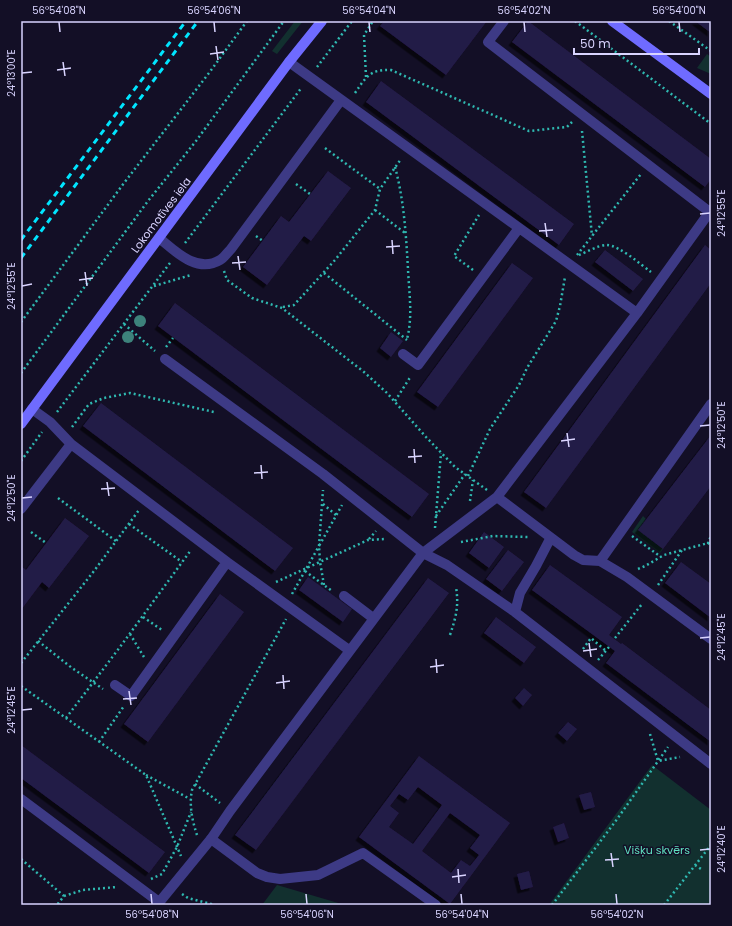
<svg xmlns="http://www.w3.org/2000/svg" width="732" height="926" font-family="Poppins,sans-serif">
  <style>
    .green { fill: #12302f }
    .building { fill: #241b47; fill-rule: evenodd; filter: url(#shadow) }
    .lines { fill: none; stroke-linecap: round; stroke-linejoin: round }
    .path { stroke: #2fb8b0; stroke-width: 2.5; stroke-dasharray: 2 3; stroke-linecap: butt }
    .lane { stroke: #3d3a85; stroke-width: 10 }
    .street { stroke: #3d3a85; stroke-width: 10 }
    .secondary { stroke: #6f6bff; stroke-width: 10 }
    .rail { stroke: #00e5ff; stroke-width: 3; stroke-dasharray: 6 5; stroke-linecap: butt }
    .tree { fill: #3d827b }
    .ticks { fill: none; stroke: #d9d4ff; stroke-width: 1.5 }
    .labels { text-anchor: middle; stroke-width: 3; stroke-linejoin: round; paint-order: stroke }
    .street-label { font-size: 11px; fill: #d9d4ff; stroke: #130f26 }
    .park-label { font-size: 11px; fill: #5fe0c0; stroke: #130f26 }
    .neatline { fill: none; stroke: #d9d4ff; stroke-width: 1.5 }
    .ticks-label { font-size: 10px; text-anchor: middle; fill: #d9d4ff }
  </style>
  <defs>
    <filter id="shadow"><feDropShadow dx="-3.5" dy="3.5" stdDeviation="0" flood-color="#0009"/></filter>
  </defs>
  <rect width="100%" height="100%" fill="#130f26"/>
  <path class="green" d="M295,21H303L277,54L272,51Z
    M707,54L711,57V74L697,68Z
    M643,516L646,519L638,530L663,549L660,553L632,532Z
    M652,765L711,810V905H549Z
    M277,885L345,905H262Z"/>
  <path class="building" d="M384,21H487L446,75L380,26Z
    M528,21L711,159V179L705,187L512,42Z
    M695,21H711V33Z
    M381,81L574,224L559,245L366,102Z
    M328,171L351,188L311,241L304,236L267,285L243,267L281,216L289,222Z
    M705,245L711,250V283L546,508L524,492Z
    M605,250L643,279L633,291L595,262Z
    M512,263L533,278L438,407L417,392Z
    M175,303L429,494L412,517L158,326Z
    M391,332L403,341L391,357L380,348Z
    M101,403L293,548L275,571L83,426Z
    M711,435V486L663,549L638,530Z
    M65,518L89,536L49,588L42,582L21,610V566L26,570Z
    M484,532L504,547L489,568L469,553Z
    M508,550L524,562L502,591L486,579Z
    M681,562L711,584V618L665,583Z
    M550,565L622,617L609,635L621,644L622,643L711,710V742L606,663L615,651L532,590Z
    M308,577L352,609L343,622L299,590Z
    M428,578L449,593L256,850L235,835Z
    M220,594L244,612L148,742L124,724Z
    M496,617L536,647L524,663L484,633Z
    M524,688L532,695L523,706L515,698Z
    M568,722L577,729L567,741L558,733Z
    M21,745L165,852L149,873L21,778Z
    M419,756L510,823L450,904L359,837ZM418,787L442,805L413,844L389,827L399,813L390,806L399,794L408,800ZM450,813L480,835L470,848L479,855L470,866L461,860L451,873L422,851Z
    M591,792L595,807L584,810L579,795Z
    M564,823L569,838L558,842L553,827Z
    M529,871L533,887L521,890L517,874Z"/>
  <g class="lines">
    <path class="path" d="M380,21H383
      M575,21L711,124
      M669,21L711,51
      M317,67L352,21
      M366,77L364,35L373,21
      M355,93C366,77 370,69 391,70L529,131L567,127L572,122
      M582,131L592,236
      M325,148L380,189
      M395,167C404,200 406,235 408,269C409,293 413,316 407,339
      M296,184L310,194
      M375,210L405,233
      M256,236L263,241
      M185,243L302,87
      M577,255L641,174
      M579,255C587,252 598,245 607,245C620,246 640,264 651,272
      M473,270L454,256L479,215
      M224,271L227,280L252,298L282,308L364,372L387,393L426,437L455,467L487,490
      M324,273L407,340
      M154,286L191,275
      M283,307L294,305L335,260L375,210L380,189L401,159
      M21,322L124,183L209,73L247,21
      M124,324L155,351
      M166,347L173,338
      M21,373L148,201L196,141L284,21
      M395,401L411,376
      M57,412L170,263
      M72,427L89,404L104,398L130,393L214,412
      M21,461L42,432
      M468,476L490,429L519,385L527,368L556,321L560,306L565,277
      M58,498L116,541
      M470,501L473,480
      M323,504L336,515
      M436,516L465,474
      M129,524L182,562
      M435,528L441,453
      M31,532L46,543
      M632,536L661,557
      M369,539L376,531
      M461,542L493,536L528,537
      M709,543H708L711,536
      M638,569L645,566L664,555L708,543L711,545
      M305,571L332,591
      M276,582L368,540L384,539
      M324,585L320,562L319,546L342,505
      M658,585L682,550
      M292,594L319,546L323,490
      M143,617L162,630
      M130,634L144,657
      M450,635C456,617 459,606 456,587
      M615,638L642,604
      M38,641L72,668L103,689
      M583,649L591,638L606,651
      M598,660L609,647
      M21,663L94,571L139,510
      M21,686L146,775L181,856
      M66,718L120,647L191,550
      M650,734L658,761L680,757
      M99,742L124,706
      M146,775L190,799
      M195,784L220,803
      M197,835C192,820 189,805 192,790L286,619
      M21,859L64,896L57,905
      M695,865L701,869
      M151,879L162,874L177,847L191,812
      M182,894L188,898L215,905
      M64,896L83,890L117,887
      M552,905L615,822L668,747
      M664,905L711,845"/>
    <path class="lane" d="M344,596L373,618
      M211,839L257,873L267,877L280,879L318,875L363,853L436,905"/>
    <path class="street" d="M504,21L488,42L711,213
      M289,62L637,313
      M159,238C175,251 197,274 220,260C224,258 227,253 231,249L341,100
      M403,354L418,365L519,228
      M165,359L323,474L423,553L447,565L515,612L711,764
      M32,409L50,422L71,444L227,562L349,650
      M497,497L574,555L583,560L600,561L627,577L711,639
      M21,509L71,444
      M600,561L711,404
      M515,612L520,593L536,566L550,539
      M115,685L131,696L227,562
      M21,799L159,902
      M157,905L211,839L230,811L423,553L497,497L637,313L711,210"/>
    <path class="secondary" d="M612,21L711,94
      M21,424L289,62L322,21"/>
    <path class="rail" d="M21,240L186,21
      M21,258L198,21"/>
  </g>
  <g class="tree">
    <circle cx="140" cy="321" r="6"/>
    <circle cx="128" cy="337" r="6"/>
  </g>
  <path class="ticks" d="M59,22L60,32M214,22L215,32M369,22L370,32M524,22L525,32M679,22L680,32M216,46L218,60M210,54L224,52M63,62L65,76M57,70L71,68M22,73L32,72M700,214L710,213M545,223L547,237M539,231L553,230M392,240L393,254M386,247L400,246M238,256L240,270M232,263L246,262M85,272L87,286M79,280L93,278M22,286L32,284M700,426L710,425M567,433L569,447M561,441L575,439M414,449L415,463M408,457L422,456M261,465L262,479M254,473L268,472M107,482L109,496M101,489L115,488M22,498L32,497M700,638L710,637M589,643L591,657M583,651L597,649M436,659L437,673M430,667L444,665M283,675L284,689M276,683L290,681M129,691L131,705M123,699L137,698M22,710L32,709M700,850L710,849M611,853L613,867M605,860L619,859M458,869L459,883M452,877L466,875M151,894L152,904M306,894L307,904M461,894L462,904M616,894L617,904"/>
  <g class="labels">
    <g class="street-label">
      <text transform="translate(161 215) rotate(-53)" y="4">Lokomotīves iela</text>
    </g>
    <g class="park-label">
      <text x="657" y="854">Višķu skvērs</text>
    </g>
  </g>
  <rect width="732" height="926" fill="none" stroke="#130f26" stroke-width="44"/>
  <path d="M574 48v6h125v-6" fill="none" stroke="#d9d4ff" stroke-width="2"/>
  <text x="580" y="48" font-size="12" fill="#d9d4ff" stroke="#130f26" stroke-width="3" paint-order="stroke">50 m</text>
  <rect x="22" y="22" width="688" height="882" class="neatline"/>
  <g class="ticks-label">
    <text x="59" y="14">56°54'08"N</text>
    <text x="214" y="14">56°54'06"N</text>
    <text x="369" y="14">56°54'04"N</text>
    <text x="524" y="14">56°54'02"N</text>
    <text x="679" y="14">56°54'00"N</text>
    <text transform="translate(11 73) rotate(-90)" y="4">24°13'00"E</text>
    <text transform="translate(721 213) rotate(-90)" y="4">24°12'55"E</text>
    <text transform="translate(11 286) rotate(-90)" y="4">24°12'55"E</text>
    <text transform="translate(721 425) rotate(-90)" y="4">24°12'50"E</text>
    <text transform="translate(11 498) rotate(-90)" y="4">24°12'50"E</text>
    <text transform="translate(721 637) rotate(-90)" y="4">24°12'45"E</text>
    <text transform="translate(11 710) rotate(-90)" y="4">24°12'45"E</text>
    <text transform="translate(721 849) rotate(-90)" y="4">24°12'40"E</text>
    <text x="152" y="918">56°54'08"N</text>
    <text x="307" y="918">56°54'06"N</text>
    <text x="462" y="918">56°54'04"N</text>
    <text x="617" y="918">56°54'02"N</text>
  </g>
</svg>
